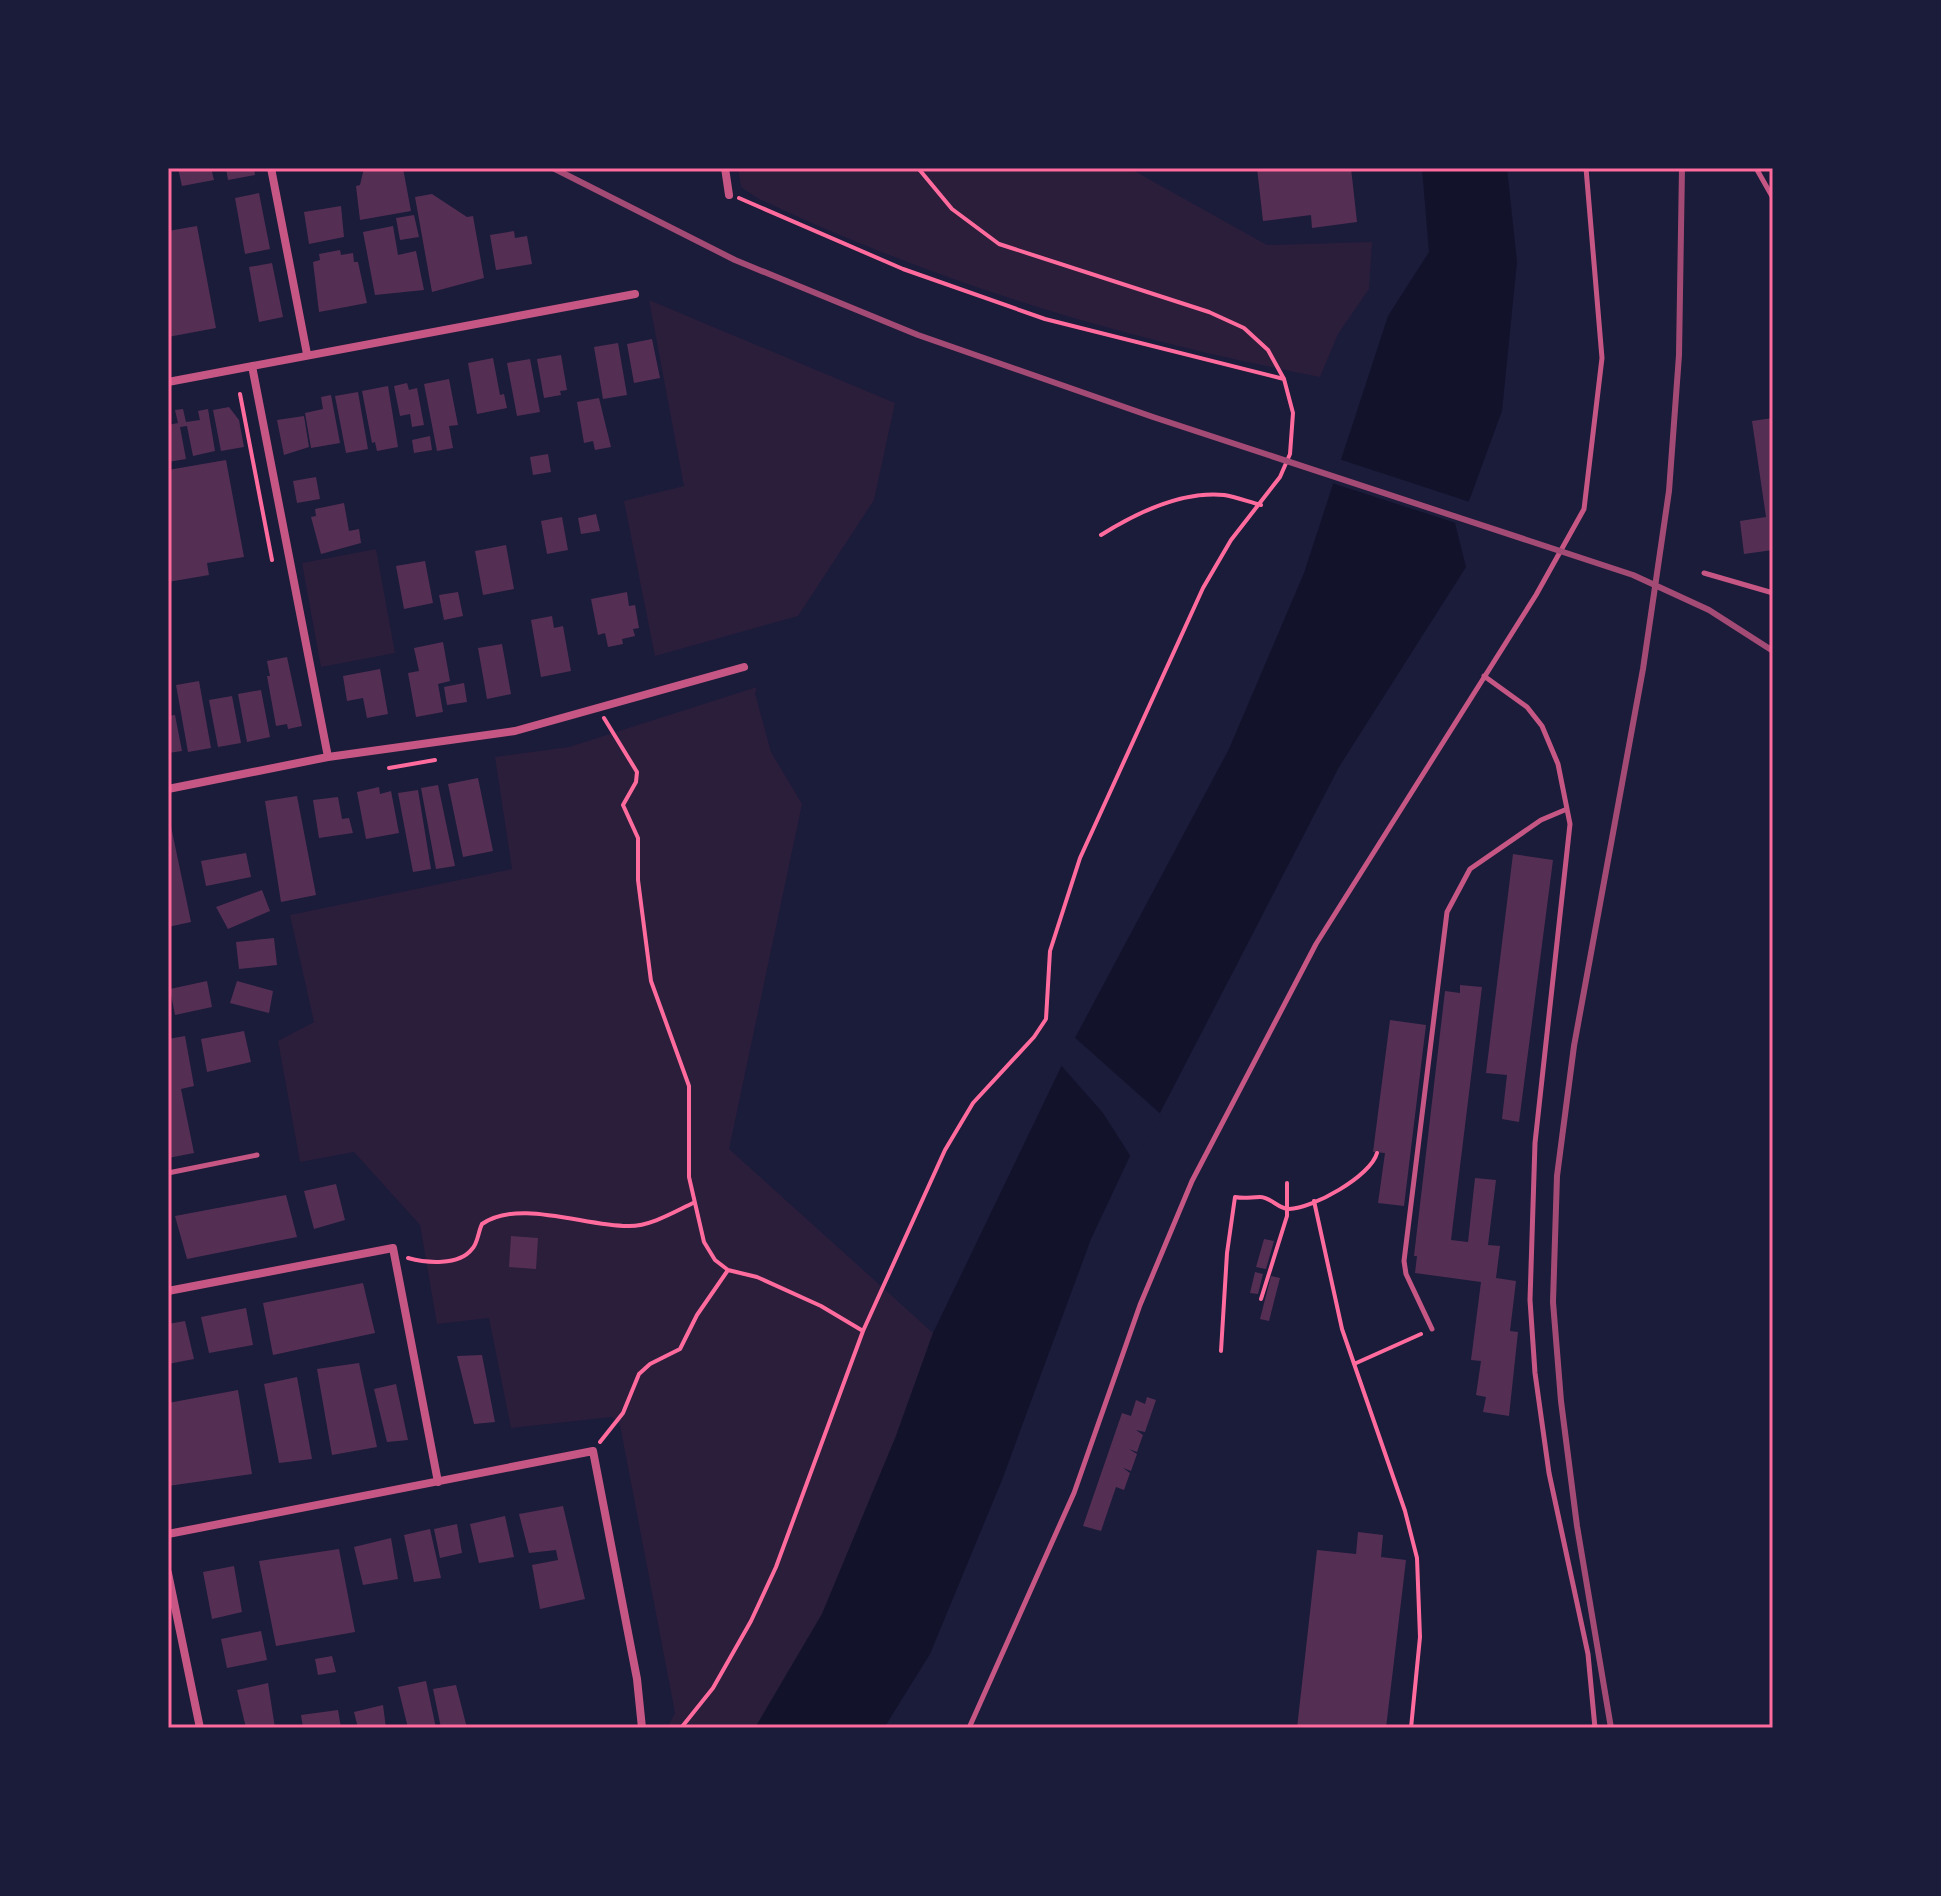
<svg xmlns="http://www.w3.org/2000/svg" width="1941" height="1896" font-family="'Playfair Display',serif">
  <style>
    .green { fill: #2a1e3b }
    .water { fill: #12122b }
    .pier { fill: #1b1b3a }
    .building { fill: #542f53 }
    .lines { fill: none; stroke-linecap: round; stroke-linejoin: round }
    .path { stroke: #ff6b9d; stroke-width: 4 }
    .service { stroke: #c65784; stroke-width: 5 }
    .minor { stroke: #c65784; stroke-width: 8 }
    .rail { stroke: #a44b75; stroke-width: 6 }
    .neatline { fill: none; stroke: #ff6b9d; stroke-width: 3 }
  </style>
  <rect width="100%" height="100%" fill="#1b1b3a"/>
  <path class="green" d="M738,168H1129L1267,245L1372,242L1369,289L1338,334L1320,377C1121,338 941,285 757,198L741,187Z
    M649,300L895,403L874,500L798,616L655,656L624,501L684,486Z
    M376,549L395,653L321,667L302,563Z
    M757,687L755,693L771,752L802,804L729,1149L933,1333L896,1436L822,1614L755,1728H667L675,1713L620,1425L612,1417L511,1428L489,1318L437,1324L420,1225L354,1152L300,1162L278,1041L314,1022L290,915L512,869L495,757L569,747Z"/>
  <path class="water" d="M1422,168H1507L1517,262L1502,411L1469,501L1455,523L1466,567L1339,767L1160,1113L1130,1156L1091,1239L1002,1480L930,1654L884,1728H755L822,1614L896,1436L933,1333L1075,1038L1229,749L1304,573L1388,316L1429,252Z"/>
  <path class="pier" d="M1338,459L1342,460L1473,503L1459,524L1335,484L1331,483Z
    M1072,1035L1163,1116L1133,1160L1103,1113L1059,1063Z"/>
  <path class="building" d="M178,168H211L214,180L182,186Z
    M226,168H254L255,175L228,180Z
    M364,168H403L411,211L360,220L356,186L360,185Z
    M1257,168H1351L1357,222L1312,228L1311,215L1263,221Z
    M259,193L270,249L245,254L235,198Z
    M432,194L467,217L473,216L484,278L432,292L415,197Z
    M341,206L344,237L309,244L304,212Z
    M414,215L419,237L400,240L396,218Z
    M197,226L216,328L168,337V231Z
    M393,226L398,255L416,251L424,290L375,295L363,232Z
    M514,231L515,238L527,236L532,264L496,270L490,235Z
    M340,250L341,255L353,253L354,262H358L367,303L319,312L313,262L320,260L319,254Z
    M272,263L283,317L259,322L249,267Z
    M652,339L660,378L634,383L627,344Z
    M618,343L627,395L603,399L594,347Z
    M561,355L567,390L560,391L561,395L544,398L537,359Z
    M493,358L500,395L504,394L507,408L477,414L468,363Z
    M530,359L540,412L517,416L507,363Z
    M449,379L458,425L449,426L453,448L437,451L424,384Z
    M407,383L409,390L417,388L424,425L412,427L410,414L400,416L394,386Z
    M388,386L398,447L377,451L375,442L372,443L362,391Z
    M358,392L368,449L346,453L335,396Z
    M331,395L340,443L311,448L305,413L323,409L321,397Z
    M599,398L611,447L595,450L593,441L584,443L577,402Z
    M229,407L239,420L244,447L221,451L213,410Z
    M183,409L186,422L200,420L198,411L208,409L215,451L193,456L187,426L180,427L186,459L168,462V425L178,423L175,410Z
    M304,416L309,447L284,455L277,420Z
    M1773,418V550L1744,554L1740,521L1766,517L1752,421Z
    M430,436L432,450L414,453L412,440Z
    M548,454L551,472L533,475L530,457Z
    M226,460L244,557L207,563L209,575L168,582V470Z
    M316,477L320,499L297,503L293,481Z
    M344,503L349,531L359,529L361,543L321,554L311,517L316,516L315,509Z
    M596,514L600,531L581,534L578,518Z
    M562,517L568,550L547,554L541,521Z
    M506,545L514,589L483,595L475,551Z
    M425,561L433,603L404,609L396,566Z
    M458,592L463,616L444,620L439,595Z
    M627,592L629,606L635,605L639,628L633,629L635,636L622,639L623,644L608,647L605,633L598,635L591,599Z
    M552,616L554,628L563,626L571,671L541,677L531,620Z
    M443,642L450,681L438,684L443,712L416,717L408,673L419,671L414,648Z
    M502,644L511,694L487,699L478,648Z
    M287,657L302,726L288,729L287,724L276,726L267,676H270L267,661Z
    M380,669L388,714L367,718L363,698L347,701L343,676Z
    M199,681L211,748L188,752L176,685Z
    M464,683L467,702L447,705L444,687Z
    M261,690L270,737L247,742L238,694Z
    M232,696L241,743L218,747L209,700Z
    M175,715L182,751L168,753V716Z
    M478,778L493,851L463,857L448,784Z
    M438,785L455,866L436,869L421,788Z
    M379,787L380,794L391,791L399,833L366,839L357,792Z
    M418,790L431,869L413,872L398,793Z
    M297,796L316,895L281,902L265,801Z
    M338,797L342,819L349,818L353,833L319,838L313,800Z
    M168,812L191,922L168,927Z
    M246,853L251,877L206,886L201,861Z
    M1513,854L1553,860L1519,1122L1502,1119L1507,1075L1486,1073Z
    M262,890L270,911L228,929L216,907Z
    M274,938L277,965L239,969L236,942Z
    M207,981L212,1007L175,1015L170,989Z
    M237,981L273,991L269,1013L230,1003Z
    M1460,985L1482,987L1451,1240L1468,1242L1475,1178L1496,1180L1488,1245L1500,1246L1496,1278L1516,1281L1510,1331L1518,1332L1509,1416L1483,1412L1486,1397L1476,1395L1481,1361L1471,1360L1481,1282L1415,1273L1417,1256H1414L1445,991L1460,993Z
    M1390,1020L1426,1025L1404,1206L1378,1203L1385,1153L1373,1152Z
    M244,1031L251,1062L207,1072L201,1039Z
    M185,1036L194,1086L181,1089L194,1153L168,1158V1039Z
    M336,1184L345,1220L314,1229L304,1191Z
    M286,1195L297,1237L187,1259L175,1216Z
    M511,1236L538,1238L536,1269L509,1267Z
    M1264,1239L1274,1241L1266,1269L1256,1267Z
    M1255,1272L1263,1274L1258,1294L1250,1293Z
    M1271,1276L1280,1278L1269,1321L1260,1319Z
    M363,1283L375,1333L273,1355L263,1303Z
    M246,1308L253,1345L209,1353L201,1317Z
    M185,1321L194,1359L168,1364V1324Z
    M482,1355L495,1422L474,1424L457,1356Z
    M359,1363L377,1447L332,1455L317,1369Z
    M297,1377L312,1459L279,1463L264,1384Z
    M396,1384L408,1440L387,1442L374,1389Z
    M238,1390L252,1474L168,1486V1403Z
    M1147,1397L1156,1400L1145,1432L1136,1430L1143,1435L1137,1452L1129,1449L1137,1454L1131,1471L1123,1468L1130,1473L1124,1490L1116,1487L1101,1531L1083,1526L1122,1413L1131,1416L1136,1400L1145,1404Z
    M563,1506L585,1599L540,1609L532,1565L558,1560L556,1550L529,1553L519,1514Z
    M505,1516L514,1557L479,1563L470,1524Z
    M457,1524L462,1553L440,1558L434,1529Z
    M430,1529L441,1578L414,1582L404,1535Z
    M1358,1532L1383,1535L1381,1557L1406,1560L1386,1728H1297L1317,1550L1356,1554Z
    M391,1538L398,1579L363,1585L354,1547Z
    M339,1549L355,1632L276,1646L259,1561Z
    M234,1566L242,1612L212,1619L203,1572Z
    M261,1631L267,1660L227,1668L221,1639Z
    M332,1656L336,1672L318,1675L315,1659Z
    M426,1681L436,1728H408L398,1687Z
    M268,1683L275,1728H246L237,1690Z
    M456,1685L467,1728H441L433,1689Z
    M383,1705L386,1728H358L354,1712Z
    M338,1710L341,1728H303L301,1715Z"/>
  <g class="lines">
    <path class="path" d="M739,198L903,269L1045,319L1284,379
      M240,394L272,560
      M1101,535C1136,513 1182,491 1224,495C1236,497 1249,502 1261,505
      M604,718L637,772L636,782L623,805L638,838V880L651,981L689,1086V1177L704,1242L715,1260L728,1270L757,1277L821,1306L863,1331
      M389,768L435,760
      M1314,1201L1342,1329L1405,1511L1417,1558L1420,1637L1411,1728
      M408,1258C426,1263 459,1266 472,1249C478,1243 478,1232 482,1224C519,1198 587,1227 629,1226C651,1226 674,1212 693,1203
      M1261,1299L1287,1216V1183
      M1221,1351L1227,1253L1235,1197C1245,1199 1251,1197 1260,1197C1271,1197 1278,1209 1289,1209C1312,1209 1371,1176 1377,1153
      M1354,1364L1421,1334
      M600,1442L623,1413L639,1374L650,1364L680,1349L697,1315L728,1270
      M681,1728L713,1688L751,1621L776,1567L863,1331L945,1150L973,1103L1034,1037L1046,1019L1050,951L1080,858L1203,588L1231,540L1280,477L1290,454L1293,413L1284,379L1268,350L1244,328L1209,312L999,244L952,209L918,168"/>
    <path class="service" d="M1756,168L1773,198
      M1704,573L1773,593
      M1484,676L1527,707L1542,726L1558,764L1570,824L1535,1143L1530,1300L1535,1373L1549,1473L1588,1654L1595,1728
      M168,1173L257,1155
      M1432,1329L1406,1274L1404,1261L1447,912L1470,869L1541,820L1567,809
      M969,1728L1074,1493L1140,1305L1192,1181L1316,944L1536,595L1584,509L1602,358L1586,168"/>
    <path class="minor" d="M271,168L307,354
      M725,168L729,195
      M252,366L328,757
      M168,382L635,294
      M168,789L328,757L515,731L744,667
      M168,1291L393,1248L438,1482
      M168,1534L593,1451L637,1679L642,1728
      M168,1573L200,1728"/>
    <path class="rail" d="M553,168L735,260L918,335L1153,417L1633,575L1709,610L1773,651
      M1611,1728L1577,1526L1561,1401L1553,1302L1557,1176L1574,1046L1643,669L1669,491L1679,355L1682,168"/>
  </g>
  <rect width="1941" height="1896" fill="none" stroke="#1b1b3a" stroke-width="340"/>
  <rect x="170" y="170" width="1601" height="1556" class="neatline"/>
</svg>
